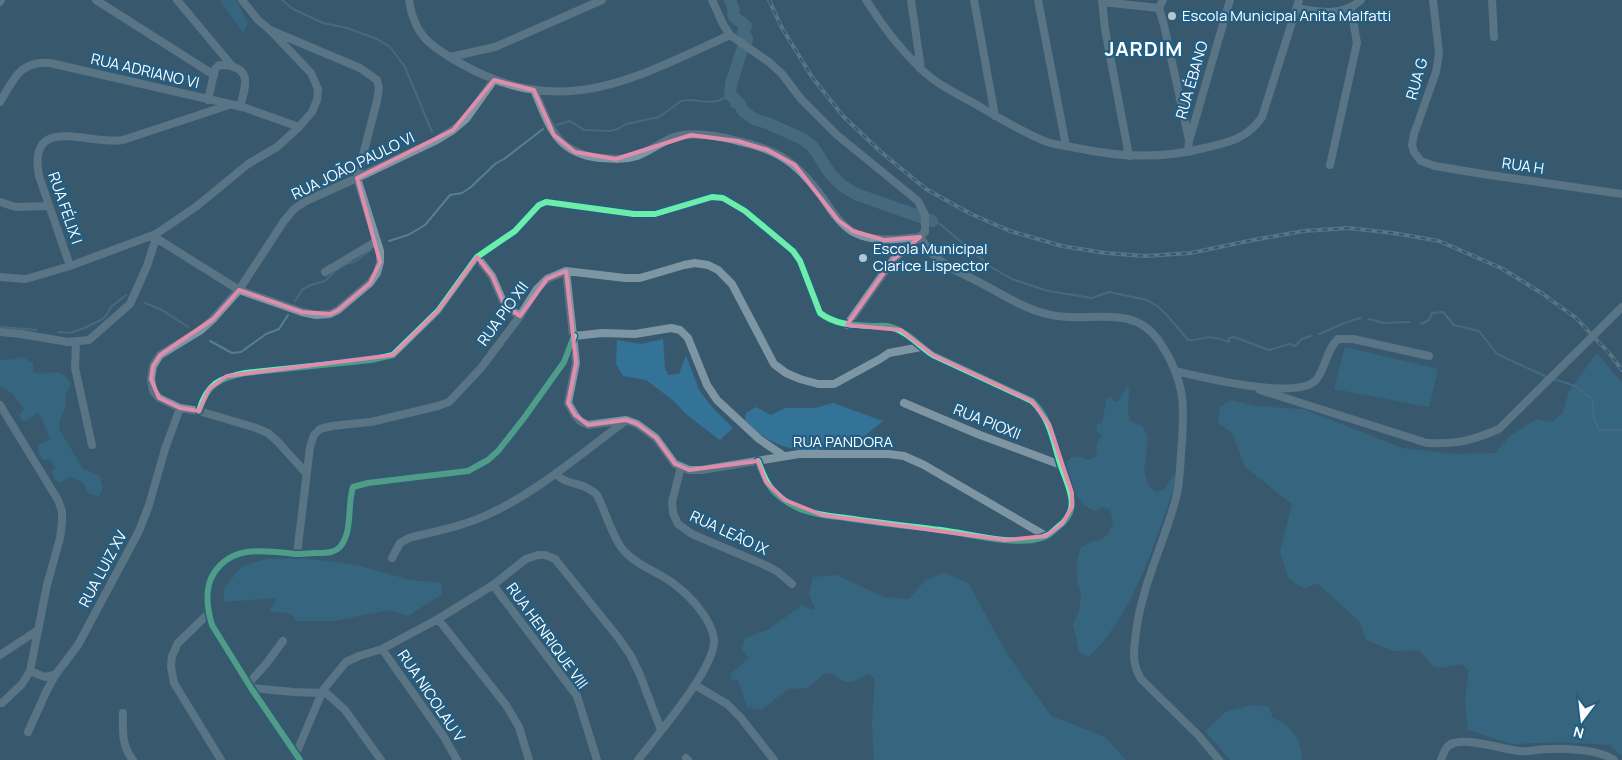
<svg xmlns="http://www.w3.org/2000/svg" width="1622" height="760" font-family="Manrope,sans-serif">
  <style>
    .green { fill: #337398 }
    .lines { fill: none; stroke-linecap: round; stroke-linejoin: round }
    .stream { stroke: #557f98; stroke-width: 2 }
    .river { stroke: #557f98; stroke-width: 12 }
    .minor { stroke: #7e95a3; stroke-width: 8 }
    .rail-casing { stroke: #7f95a3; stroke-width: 4 }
    .rail { stroke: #225e83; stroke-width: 2; stroke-dasharray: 5.5; stroke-linecap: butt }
    .minor-bridge { stroke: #7e95a3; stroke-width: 8 }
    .cycleway-casing { stroke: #225e83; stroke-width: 9 }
    .cycleway { stroke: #6deda7; stroke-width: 6 }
    .marked { fill: none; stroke: #e08cad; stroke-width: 4; stroke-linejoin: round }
    .poi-dot { fill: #b9c5cc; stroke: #225e83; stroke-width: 2 }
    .labels { text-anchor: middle; stroke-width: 4.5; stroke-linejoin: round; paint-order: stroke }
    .poi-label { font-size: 15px; fill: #fff; stroke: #225e83; text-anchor: start }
    .street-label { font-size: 15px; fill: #fff; stroke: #225e83 }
    .district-label { font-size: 20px; font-weight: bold; letter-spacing: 1px; fill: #fff; stroke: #225e83 }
  </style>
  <rect width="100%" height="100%" fill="#38596d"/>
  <path class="green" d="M220,0H236L248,23L243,33Z
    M663,339L665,368L668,375L679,374L686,355L699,390L712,407L733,428L720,440L687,415L674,401L646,380L623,376L616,364L617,340L641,344Z
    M1345,347L1438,369L1429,407L1334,389Z
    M1597,353L1622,383V756L1610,745L1563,742L1512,744L1468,730L1465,699L1469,670L1462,664L1442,668L1434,667L1419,650L1393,651L1366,640L1359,621L1317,583L1304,589L1289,579L1280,552L1292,504L1245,467L1232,433L1218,423L1220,407L1230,400L1256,406L1303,409L1402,448L1454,454L1495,453L1510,436L1536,419L1552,422L1563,413L1569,391Z
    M23,357L33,363V372C48,377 62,364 71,385L66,393L65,401L66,407L60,420L59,429L83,469L99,475L103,488L99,496L88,493L83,482L70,477L60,483L54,479L52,471L55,468L51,459L43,460L38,453L39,445L50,439L41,416L37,413L28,420L22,421L19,415L24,409L13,394L0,386V360L14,359Z
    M1127,387L1129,389L1128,410L1129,420L1142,426L1148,437L1144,471L1149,487L1156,492L1164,490L1174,474L1176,477L1173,491C1155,540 1140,593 1108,635C1102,643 1096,651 1087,657L1079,651L1073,624L1079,612L1081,592L1077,580V560L1081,547L1090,542L1101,540L1109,533L1113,522L1110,510L1103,507L1096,511C1074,505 1073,482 1066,463C1073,454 1078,455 1088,460L1096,457L1097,443L1102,434L1096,431L1097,425L1102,422L1107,398L1111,396L1113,401L1117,402Z
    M833,403L883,421C874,428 865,436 855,442C849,444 842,445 836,447C800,455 770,448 745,420L746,413L756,407L771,415L785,408H815Z
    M303,558L357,565L410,580L441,583L442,594L408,616L388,610L334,621H297L290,613L269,612L277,598L224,602V589L241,567L265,559Z
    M944,573L968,583L1007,654L1051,716L1105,737L1126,760H874L872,723L875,679L869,674C862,677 851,685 843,681C834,676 836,673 825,673L807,688L788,689L761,710L747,707L738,680H731V673L749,658L742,649L745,638L769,629L802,605L811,610L815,608L809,595L813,577L836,575L884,597L909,599L925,581Z
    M1252,705L1269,707L1273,718C1292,726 1301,739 1302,760H1230L1205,731L1226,712Z"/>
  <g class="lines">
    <path class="stream" d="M282,0L293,9L323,23L347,28L377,39L390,47L405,67L432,132
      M557,125L570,121L584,130L610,131L618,129L626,124L659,117L681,101L691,100L707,102L718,101L730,95
      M932,221L940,224L991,267L1012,279L1048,291L1092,298L1109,292L1147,300L1157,306L1166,314L1188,340C1195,341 1198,339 1204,338C1213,336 1221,339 1229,342V338L1234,337L1269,350L1289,344L1295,346L1302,339L1311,336
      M389,241L408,235L425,225L450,195L462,193L471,187L495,164L504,159L543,129
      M295,301L303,289L311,285L325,281L335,271L346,264L354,262L371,250
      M145,303L162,310L188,327
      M1369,319L1384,323L1409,322
      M1421,324L1429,320L1432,313L1443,312L1454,325L1479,331L1497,354L1547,377
      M0,327L37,330
      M58,332L70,333L82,329L99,321L105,317L111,307L126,295
      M1319,334C1332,329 1348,320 1361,318
      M210,341L232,353L241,352L266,334L279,329L288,315
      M1554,379L1575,386L1592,399L1594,417L1599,430H1622"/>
    <path class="river" d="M730,0L734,10C730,19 741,20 746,26L743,32L747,38V40
      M742,50L731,84L730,95L736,100V103L740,104L743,111L754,119L767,123L803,139L813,147L829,172L841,185L856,194L932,221"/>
    <path class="minor" d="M96,0L214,75
      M177,0L233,67
      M409,0C414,35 429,45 458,62C562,122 633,79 730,35
      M712,0L723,24L730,35L769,62L782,74L801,99L837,135L918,201L925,215V232L893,260L847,325
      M866,0C881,24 899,48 920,68C936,84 957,94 977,105C999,118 1022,132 1047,142C1056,145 1067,146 1077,148C1118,157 1159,159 1200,149C1225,143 1247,140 1262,117L1299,0
      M911,0L921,69
      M974,0L995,116
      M1038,0L1066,146
      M1102,0L1105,29L1129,156
      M1163,0L1159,8L1164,25L1189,140L1188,152
      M1433,0L1439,53L1436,72L1414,134L1412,145L1414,152L1421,161L1435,166L1483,174L1622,194
      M1492,0L1494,37
      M0,2L1,0
      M1102,2L1159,8
      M1297,8C1320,12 1342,17 1361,0
      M450,57L495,47L602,0
      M534,90C550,126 555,153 600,158C613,159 624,160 637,156C650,151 661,142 674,137C693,131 719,136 738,141C780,150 798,164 823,198C831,210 840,224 853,232C874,243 897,239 920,237
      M208,100L215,69L219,65C252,65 247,83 240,107
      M0,102C14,79 19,61 50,63L243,107L299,127
      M1190,138L1230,0
      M1330,165L1357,43L1351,8
      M0,202L16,207L49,206
      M920,237C925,244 930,252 936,257C948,268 965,275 979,282C1001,294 1023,308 1047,314C1086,325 1131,301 1159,341C1186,381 1185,407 1181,453C1180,468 1180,483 1176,498C1164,543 1142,585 1136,632C1134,651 1131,662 1141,679L1199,736L1219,760
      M156,238L239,290L302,312L316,315L330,314L338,310L370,283L377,273L380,262V251L357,178L377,101L379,88L377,80L360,68L270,30
      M477,257L492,276L505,306L520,316
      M70,266L39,176C27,112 90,146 123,140L229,105
      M566,271L576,363L568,403L575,415L580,421L588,425L626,420L637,424L656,438L675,464L689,470H702L799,454H889L904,456L924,465L1046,536
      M325,272L377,241
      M0,277L26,279L70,266L156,234L197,206L248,164L277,147L299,127L312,112L317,100L318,89L311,73L270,30L258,20L242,0
      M0,332L21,334L68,342L89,340L130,304L147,266L156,238V234
      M574,336L602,333L635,334L671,328L680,330L688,338L707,385L717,400L759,439L784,456
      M76,343L75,368L92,445
      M1175,371C1202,377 1296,401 1316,380C1326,368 1326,350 1338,339H1353L1429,356
      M1260,390L1427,443
      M904,403L980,435L1061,465
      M0,405L58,500L62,511V523L60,538L47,585L30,671L22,684L2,703
      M199,411C207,384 219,378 245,373L371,360L393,355L438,311L477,257L515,231L539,205L546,202L634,214H655L712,197L723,198L745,211L793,251L800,261L820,313C836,325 853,325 872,326C878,326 885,325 891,327C908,332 919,346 933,355L1032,401C1051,419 1053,442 1061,466C1069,489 1082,509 1058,527C1054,530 1050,535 1046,536C1034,542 1017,541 1004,540C983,538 962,533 941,530C909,526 878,523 846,518C831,516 813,515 798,508C773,496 767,486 758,461
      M681,467L672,502L673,513L678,524L692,534L767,566L778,572L792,584
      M306,473L278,442L268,433L256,428L199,411L180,408L159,398L153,391L151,379L153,366L160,355L201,330L213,319L239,290L284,221L294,209L306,201L357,178L435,141L453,130L466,119L494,80
      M556,473C564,486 584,481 597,495C605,511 610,529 619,544C630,563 657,571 674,584C690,596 711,618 714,639C717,666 656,737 638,760
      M297,554L310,447L314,435L320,429L332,426L371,422L438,406L449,402L481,368L520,316L537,289L547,279L566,271L625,278H640L684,265L695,263L708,265L718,270L732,284L774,364L786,373L800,379L818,384H834L880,359L889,353L921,347
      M392,558L400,543L409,538C436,531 464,526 489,514C537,492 582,453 624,422
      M493,585L577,696L597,760
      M208,614L178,643L172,656L171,667L174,683L221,760
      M438,619L506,705L519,727L529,760
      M382,649L444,737L457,760
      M0,655L38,630
      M30,671L45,677L56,674
      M248,684L266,664L283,641
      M695,685L727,704L741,718L774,760
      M251,688L294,692L321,693
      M323,690L345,710L381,760
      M123,713C123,730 121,746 133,760
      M28,732L47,690L56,674L78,645L139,531L149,505L165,449L180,408
      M296,754L323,690L346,662L359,656L382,649L438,619L493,585L526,559L538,555H545L555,559L617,636L631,656L640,675L661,730
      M686,758L688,760
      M300,760L251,688L212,625C207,608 204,588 214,573C233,544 266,551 295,554C303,554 311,553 318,553C326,553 334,553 340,547C353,532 347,505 353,487L368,483L468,471L488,460L498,451L524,418L564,362L574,336
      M1441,760C1444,752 1446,745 1454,743C1469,738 1502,749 1519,751C1530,752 1540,749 1550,749C1566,748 1601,750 1614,760"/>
    <defs>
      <path id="rail" d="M769,0L782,28L812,77L843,116L881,152L926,189L971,214L1010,231L1062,246L1105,253L1145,256L1191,253L1253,240L1304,231L1348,228L1393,233L1439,241L1501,268L1543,294L1576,318L1610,354L1622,370"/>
    </defs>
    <use href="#rail" class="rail-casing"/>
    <use href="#rail" class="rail"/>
    <path class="minor-bridge" d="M1427,443C1458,444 1471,441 1499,429L1622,307"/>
    <defs>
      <path id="cycleway" d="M199,411C207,384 219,378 245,373L371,360L393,355L438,311L477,257L515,231L539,205L546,202L634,214H655L712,197L723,198L745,211L793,251L800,261L820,313C836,325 853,325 872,326C878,326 885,325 891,327C908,332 919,346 933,355L1032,401C1051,419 1053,442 1061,466C1069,489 1082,509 1058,527C1054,530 1050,535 1046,536C1034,542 1017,541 1004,540C983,538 962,533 941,530C909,526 878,523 846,518C831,516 813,515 798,508C773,496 767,486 758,461
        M300,760L251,688L212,625C207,608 204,588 214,573C233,544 266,551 295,554C303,554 311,553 318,553C326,553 334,553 340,547C353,532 347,505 353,487L368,483L468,471L488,460L498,451L524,418L564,362L574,336"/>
    </defs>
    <use href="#cycleway" class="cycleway-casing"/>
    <use href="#cycleway" class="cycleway"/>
  </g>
  <path d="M0 0H1622V760H0ZM494,80L534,90L554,135L575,152L616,159L691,135L738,141L768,150L795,165L838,220L853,231L884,240L920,237L893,260L847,325L901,330L933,355L1032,401L1049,424L1072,493V507L1062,524L1046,536L1005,540L822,515L785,500L766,482L758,461L689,470L675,464L656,438L637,424L626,420L588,425L575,415L568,403L576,363L566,271L547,279L520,316L505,306L492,276L477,257L438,311L393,355L227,376L209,389L199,411L180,408L159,398L151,379L153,366L160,355L213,319L239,290L302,312L330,314L338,310L370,283L380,262L357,178L453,130Z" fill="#38596d" fill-opacity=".55" fill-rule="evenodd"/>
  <path class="marked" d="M494,80L534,90L554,135L575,152L616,159L691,135L738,141L768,150L795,165L838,220L853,231L884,240L920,237L893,260L847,325L901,330L933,355L1032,401L1049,424L1072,493V507L1062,524L1046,536L1005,540L822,515L785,500L766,482L758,461L689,470L675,464L656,438L637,424L626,420L588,425L575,415L568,403L576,363L566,271L547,279L520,316L505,306L492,276L477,257L438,311L393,355L227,376L209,389L199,411L180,408L159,398L151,379L153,366L160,355L213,319L239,290L302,312L330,314L338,310L370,283L380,262L357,178L453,130Z"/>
  <g class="poi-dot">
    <circle cx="1172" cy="16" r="5"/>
    <circle cx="863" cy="258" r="5"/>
  </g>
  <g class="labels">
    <g class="poi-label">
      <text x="1182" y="21">Escola Municipal Anita Malfatti</text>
      <text x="873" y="254">Escola Municipal<tspan x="873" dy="17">Clarice Lispector</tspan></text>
    </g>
    <g class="street-label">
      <text transform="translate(145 71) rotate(13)" y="5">RUA ADRIANO VI</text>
      <text transform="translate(1417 79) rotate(-74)" y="5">RUA G</text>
      <text transform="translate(1192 80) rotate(-74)" y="5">RUA ÉBANO</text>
      <text transform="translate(353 166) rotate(-26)" y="5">RUA JOÃO PAULO VI</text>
      <text transform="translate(1523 166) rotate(8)" y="5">RUA H</text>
      <text transform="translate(65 208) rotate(71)" y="5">RUA FÉLIX I</text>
      <text transform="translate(503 314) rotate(-54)" y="5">RUA PIO XII</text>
      <text transform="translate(987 422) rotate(22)" y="5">RUA PIOXII</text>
      <text x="843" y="447">RUA PANDORA</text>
      <text transform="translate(729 533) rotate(25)" y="5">RUA LEÃO IX</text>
      <text transform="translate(103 569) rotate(-62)" y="5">RUA LUIZ XV</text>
      <text transform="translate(547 636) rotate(54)" y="5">RUA HENRIQUE VIII</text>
      <text transform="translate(431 696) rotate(56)" y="5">RUA NICOLAU V</text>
    </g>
    <g class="district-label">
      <text x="1144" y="56">JARDIM</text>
    </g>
  </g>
  <g transform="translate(1582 720) rotate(195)" stroke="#225e83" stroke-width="4" paint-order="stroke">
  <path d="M0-4L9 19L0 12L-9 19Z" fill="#ffffff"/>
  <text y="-8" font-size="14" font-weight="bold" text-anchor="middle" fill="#ffffff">N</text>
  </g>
</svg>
